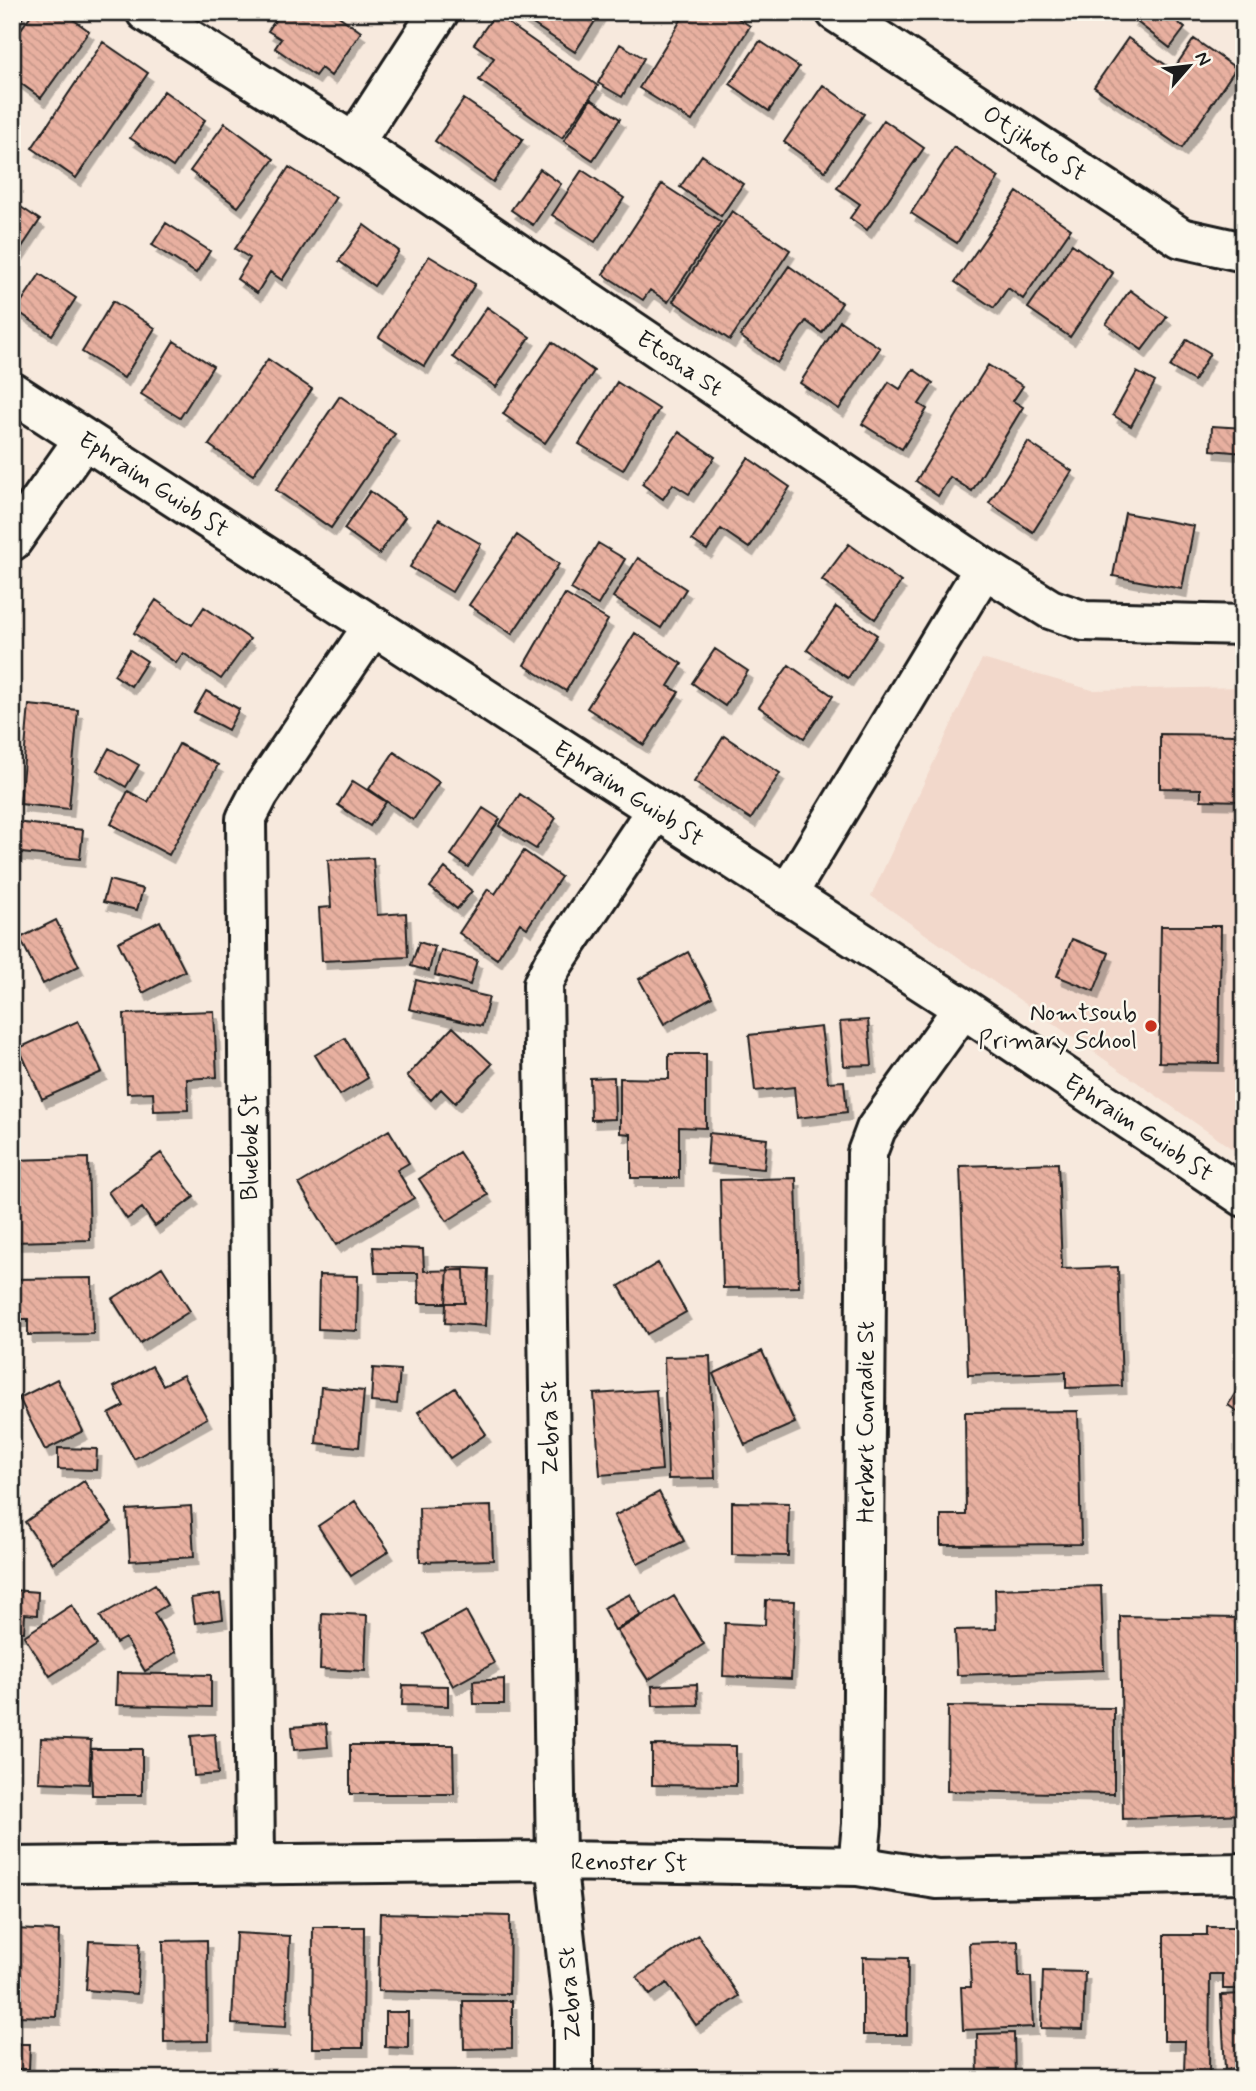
<svg xmlns="http://www.w3.org/2000/svg" width="1256" height="2091" font-family="Mynerve,sans-serif">
  <style>
    .built { fill: #f2d8cb }
    .building { fill: url(#building-back-hatch); stroke: #1c1c1c; stroke-width: 2; filter: url(#shadow) }
    .lines { fill: none; stroke-linecap: round; stroke-linejoin: round }
    .street-casing { stroke: #1c1c1c; stroke-width: 44 }
    .street { stroke: #fbf7ec; stroke-width: 38 }
    .poi-dot { fill: #c8321e; stroke: #fbf7ec; stroke-width: 2.5 }
    .labels { text-anchor: middle; stroke-width: 5; stroke-linejoin: round; paint-order: stroke }
    .street-label { font-size: 24px; fill: #1c1c1c; stroke: #fbf7ec }
    .poi-label { font-size: 24px; fill: #1c1c1c; stroke: #fbf7ec; text-anchor: end }
  </style>
  <defs>
    <pattern id="building-back-hatch" width="6" height="6" patternUnits="userSpaceOnUse" patternTransform="scale(1.75)"><rect width="6" height="6" fill="#e8b0a0"/><path d="M-1 5l2 2M0 0l6 6M5-1l2 2" fill="none" stroke="#c69789"/></pattern>
    <filter id="shadow"><feDropShadow dx="4.5" dy="8" stdDeviation="0" flood-color="#0004"/></filter>
  </defs>
  <rect width="100%" height="100%" fill="#f7e9dd"/>
  <filter id="ink" filterUnits="userSpaceOnUse"><feTurbulence type="fractalNoise" baseFrequency=".0143" numOctaves="2"/><feDisplacementMap in="SourceGraphic" scale="14" xChannelSelector="R" yChannelSelector="G"/><feConvolveMatrix kernelMatrix="1 2 1 2 8 2 1 2 1" color-interpolation-filters="sRGB"/></filter>
  <g filter="url(#ink)">
    <path class="built" d="M982,659L1092,690L1244,687V1157L871,896Z"/>
    <path class="building" d="M12,12H27L12,32Z
      M33,12H63L89,31L41,98L12,77V42Z
      M281,12H333L361,32L331,76L321,68L315,76L275,48L281,39L268,31Z
      M515,12H601L575,52Z
      M686,12H728L750,26L692,121L639,88Z
      M1137,12H1165L1185,28L1170,48L1132,18Z
      M495,14L598,86L562,138L479,80L494,58L474,44Z
      M1128,38L1173,70L1194,39L1236,68L1182,148L1094,87Z
      M760,41L799,67L769,111L730,84Z
      M103,42L148,73L76,178L32,148Z
      M620,44L644,58L622,97L598,83Z
      M823,85L864,114L825,171L784,142Z
      M164,91L205,120L173,167L130,138Z
      M464,99L523,139L493,182L435,141Z
      M591,99L620,119L593,160L564,141Z
      M884,120L924,148L867,230L850,218L860,204L837,188Z
      M225,123L274,159L238,207L190,171Z
      M954,147L999,177L957,243L911,213Z
      M702,155L743,184L721,216L680,187Z
      M289,167L336,197L282,280L270,272L257,293L237,279L250,258L235,249Z
      M540,169L561,184L533,225L511,210Z
      M582,170L624,198L595,242L552,215Z
      M662,184L721,222L668,302L650,290L643,300L603,274Z
      M1017,192L1071,229L1023,299L1008,288L994,308L955,282Z
      M12,201L40,220L12,262Z
      M732,211L790,250L730,340L673,301Z
      M166,223L210,251L196,273L152,245Z
      M364,225L399,251L374,286L339,261Z
      M1072,244L1113,273L1070,337L1028,308Z
      M429,256L475,284L424,366L379,337Z
      M789,266L842,303L822,333L806,321L777,363L740,336Z
      M40,274L76,298L52,335L16,310Z
      M1130,290L1167,317L1142,350L1106,324Z
      M113,301L155,328L124,378L82,352Z
      M487,307L530,337L496,387L453,357Z
      M840,321L880,348L839,409L800,383Z
      M1187,339L1210,353L1194,381L1170,367Z
      M174,341L213,366L180,418L141,394Z
      M552,342L594,371L545,443L503,414Z
      M268,359L312,389L253,475L209,445Z
      M988,365L1023,386L1013,401L1023,407L972,491L950,477L938,496L916,481Z
      M913,369L933,383L919,404L927,409L902,449L862,424L889,382L900,389Z
      M1137,372L1155,382L1131,426L1113,415Z
      M617,382L659,409L623,470L579,444Z
      M340,396L395,434L331,528L276,490Z
      M1212,426L1244,428V453L1211,450Z
      M679,432L715,457L689,494L673,484L663,499L642,484Z
      M1028,442L1072,471L1033,532L989,503Z
      M748,458L790,487L749,548L721,529L707,550L692,540Z
      M370,491L405,517L379,554L344,529Z
      M1125,513L1194,526L1182,589L1113,576Z
      M439,519L481,544L452,592L410,567Z
      M517,535L559,564L512,634L469,605Z
      M598,543L625,559L598,605L571,589Z
      M849,544L901,582L875,619L822,580Z
      M638,558L686,589L661,628L613,597Z
      M565,594L608,620L566,691L524,665Z
      M156,600L192,625L204,607L250,639L221,679L183,653L176,663L134,633Z
      M836,607L877,635L848,678L807,650Z
      M635,633L682,664L668,686L679,692L644,745L587,708Z
      M715,649L748,671L725,706L692,683Z
      M130,650L147,661L131,686L114,675Z
      M789,665L833,696L804,738L759,707Z
      M206,691L239,709L228,730L194,712Z
      M29,705L78,710L69,809L20,804Z
      M1160,734L1244,735V801L1201,800V789L1160,788Z
      M724,736L780,773L751,819L694,782Z
      M179,744L218,765L169,855L111,824L128,791L148,802Z
      M109,748L139,765L126,787L97,770Z
      M394,752L439,782L413,820L369,789Z
      M353,781L386,802L370,826L338,805Z
      M520,794L556,818L536,849L499,826Z
      M483,808L500,819L468,867L451,855Z
      M15,822L83,830L80,859L12,852Z
      M524,851L561,877L527,928L520,923L497,959L459,933L488,889L495,894Z
      M373,858L377,915L406,913L408,957L322,961L319,908L331,907L328,860Z
      M445,868L472,891L457,909L430,887Z
      M109,880L143,889L137,910L103,902Z
      M56,920L79,966L43,984L20,938Z
      M160,921L185,971L143,993L118,942Z
      M1161,926H1221L1219,1063L1159,1062Z
      M1072,939L1109,953L1094,991L1057,976Z
      M419,942L435,947L429,971L411,966Z
      M441,950L477,960L470,985L435,975Z
      M688,952L712,997L664,1024L639,979Z
      M416,980L489,997L482,1026L409,1009Z
      M214,1011L217,1077L187,1079L188,1110L154,1111L153,1092L127,1093L124,1014Z
      M868,1020L872,1065L844,1066L840,1022Z
      M78,1021L102,1072L42,1099L19,1048Z
      M453,1027L492,1064L455,1103L441,1089L431,1100L407,1076Z
      M821,1027L828,1082L844,1081L847,1112L797,1118L794,1087L755,1091L749,1035Z
      M345,1038L368,1078L340,1095L315,1055Z
      M669,1054H706V1128L679,1127V1178H631V1134L620,1133V1078L669,1079Z
      M614,1077L615,1119L591,1120L590,1078Z
      M389,1130L409,1163L397,1170L414,1198L336,1245L299,1184Z
      M709,1133L767,1139L764,1169L707,1164Z
      M459,1152L488,1195L447,1221L419,1179Z
      M161,1153L194,1197L155,1226L142,1208L127,1219L108,1192Z
      M88,1158L90,1240L12,1242V1160Z
      M1058,1163L1062,1269L1118,1267L1122,1386L1066,1388V1372L968,1375L960,1166Z
      M796,1178L799,1287L723,1288L720,1180Z
      M373,1247L423,1249L424,1271L464,1270L465,1303H419L418,1273H375Z
      M658,1263L686,1312L647,1334L619,1286Z
      M162,1267L190,1311L140,1343L112,1299Z
      M448,1267L488,1269L485,1326L445,1323Z
      M319,1275L358,1276L357,1331L318,1329Z
      M92,1278L93,1334L28,1335V1319H12V1279Z
      M762,1351L795,1423L745,1445L713,1374Z
      M710,1356L715,1478L668,1479L664,1357Z
      M152,1366L163,1385L183,1375L207,1418L134,1459L109,1414L124,1406L114,1387Z
      M373,1368L400,1370L397,1404L371,1402Z
      M57,1379L83,1431L45,1450L19,1398Z
      M1241,1384L1244,1386V1416L1228,1405Z
      M321,1387L364,1391L359,1447L316,1443Z
      M455,1388L486,1434L450,1458L418,1412Z
      M656,1390L662,1470L600,1475L594,1394Z
      M1078,1411L1081,1544L941,1545V1515H966L965,1412Z
      M58,1448L97,1449L96,1470L58,1469Z
      M84,1481L112,1522L53,1563L25,1522Z
      M659,1492L684,1541L638,1564L614,1516Z
      M355,1501L389,1551L351,1576L318,1526Z
      M732,1502L789,1503L788,1556L732,1555Z
      M191,1506L194,1557L130,1561L127,1510Z
      M491,1506L493,1560L420,1562L419,1508Z
      M155,1584L167,1605L154,1613L176,1652L145,1671L125,1638L116,1643L100,1616Z
      M1101,1586L1104,1670L957,1675L955,1630L996,1629L995,1589Z
      M12,1590L38,1592L37,1615L25,1614L24,1632H12Z
      M220,1594L223,1619L195,1623L191,1598Z
      M630,1594L641,1615L615,1630L603,1608Z
      M674,1596L704,1644L648,1680L617,1631Z
      M766,1600L795,1601L791,1679L723,1676L725,1623L765,1625Z
      M72,1605L97,1645L50,1676L24,1636Z
      M466,1611L494,1663L453,1686L424,1634Z
      M1244,1612V1814L1123,1819L1120,1616L1239,1618Z
      M322,1613L367,1615L365,1671L320,1669Z
      M117,1673L211,1675V1707L116,1705Z
      M504,1679V1704H474L473,1681Z
      M697,1684L698,1705L653,1706L652,1686Z
      M403,1685L448,1686V1706L402,1705Z
      M948,1706L1114,1708V1794L947,1791Z
      M326,1724L328,1747L294,1750L292,1727Z
      M215,1734L218,1774L194,1776L191,1736Z
      M41,1738L91,1740L89,1784L39,1782Z
      M350,1745H453L454,1794H350Z
      M652,1745L736,1746V1786L652,1785Z
      M91,1749H142V1795H92Z
      M380,1913L510,1916L509,1994L378,1991Z
      M313,1927H364L363,2048H312Z
      M1207,1927H1244V1989H1223V1974H1210L1209,2073H1184L1185,2041H1164V1935H1207Z
      M13,1929L59,1931L56,2017L12,2016Z
      M236,1933L290,1936L286,2027L232,2024Z
      M698,1935L739,1996L696,2025L667,1983L650,1995L637,1977Z
      M207,1940L208,2041L164,2042L163,1941Z
      M89,1941L140,1943L137,1994L86,1990Z
      M1018,1941L1019,1977H1031L1033,2027L963,2030L961,1987H971L969,1943Z
      M863,1957L908,1958L907,2035H863Z
      M1043,1971L1085,1972L1083,2029L1041,2028Z
      M1244,1994V2068L1225,2069L1221,1995Z
      M463,2001H512V2048L464,2049Z
      M385,2012H408V2048L385,2047Z
      M1014,2033L1015,2079H978L977,2034Z
      M12,2044H30L29,2069H12Z
      M92,2070H119V2079H92Z
      M697,2070V2079H653V2071Z
      M197,2072L228,2075L227,2079H196Z
      M467,2075H514V2079H467Z"/>
    <g class="lines">
      <defs>
        <path id="street" d="M146,12L354,143L984,568L1050,609L1084,621L1244,625
          M836,12L1181,238L1244,252
          M354,143L439,12
          M12,392L963,1008L1244,1197
          M12,541L84,439
          M787,895L984,568
          M255,1865L246,819L259,794L373,626
          M858,1866L862,1824L867,1153L876,1129L963,1008
          M12,1867L556,1861L858,1866L937,1879L1244,1873
          M573,2079V2011L556,1861L543,984L553,964L656,810"/>
      </defs>
      <use href="#street" class="street-casing"/>
      <use href="#street" class="street"/>
    </g>
  </g>
  <circle class="poi-dot" cx="1151" cy="1026" r="7"/>
  <g class="labels">
    <g class="street-label">
      <text transform="translate(1035 143) rotate(33)" y="8">Otjikoto St</text>
      <text transform="translate(680 363) rotate(34)" y="8">Etosha St</text>
      <text transform="translate(154 484) rotate(33)" y="8">Ephraim Guiob St</text>
      <text transform="translate(629 793) rotate(33)" y="8">Ephraim Guiob St</text>
      <text transform="translate(1139 1127) rotate(34)" y="8">Ephraim Guiob St</text>
      <text transform="translate(249 1147) rotate(-90)" y="8">Bluebok St</text>
      <text transform="translate(865 1422) rotate(-90)" y="8">Herbert Conradie St</text>
      <text transform="translate(549 1428) rotate(-91)" y="8">Zebra St</text>
      <text transform="translate(629 1862) rotate(1)" y="8">Renoster St</text>
      <text transform="translate(569 1994) rotate(-94)" y="8">Zebra St</text>
    </g>
    <g class="poi-label">
      <text x="1137" y="1020">Nomtsoub<tspan x="1137" dy="28">Primary School</tspan></text>
    </g>
  </g>
  <rect width="1256" height="2091" fill="none" stroke="#fbf7ec" stroke-width="42"/>
  <rect x="21" y="21" width="1214" height="2049" fill="none" stroke="#1c1c1c" stroke-width="2.5" filter="url(#ink)"/>
  <g transform="translate(1189 66) rotate(62)" stroke="#fbf7ec" stroke-width="5" paint-order="stroke">
  <path d="M0-5L12 26L0 18L-12 26Z" fill="#1c1c1c"/>
  <text y="-10" font-size="19" font-weight="bold" text-anchor="middle" fill="#1c1c1c">N</text>
  </g>
</svg>
